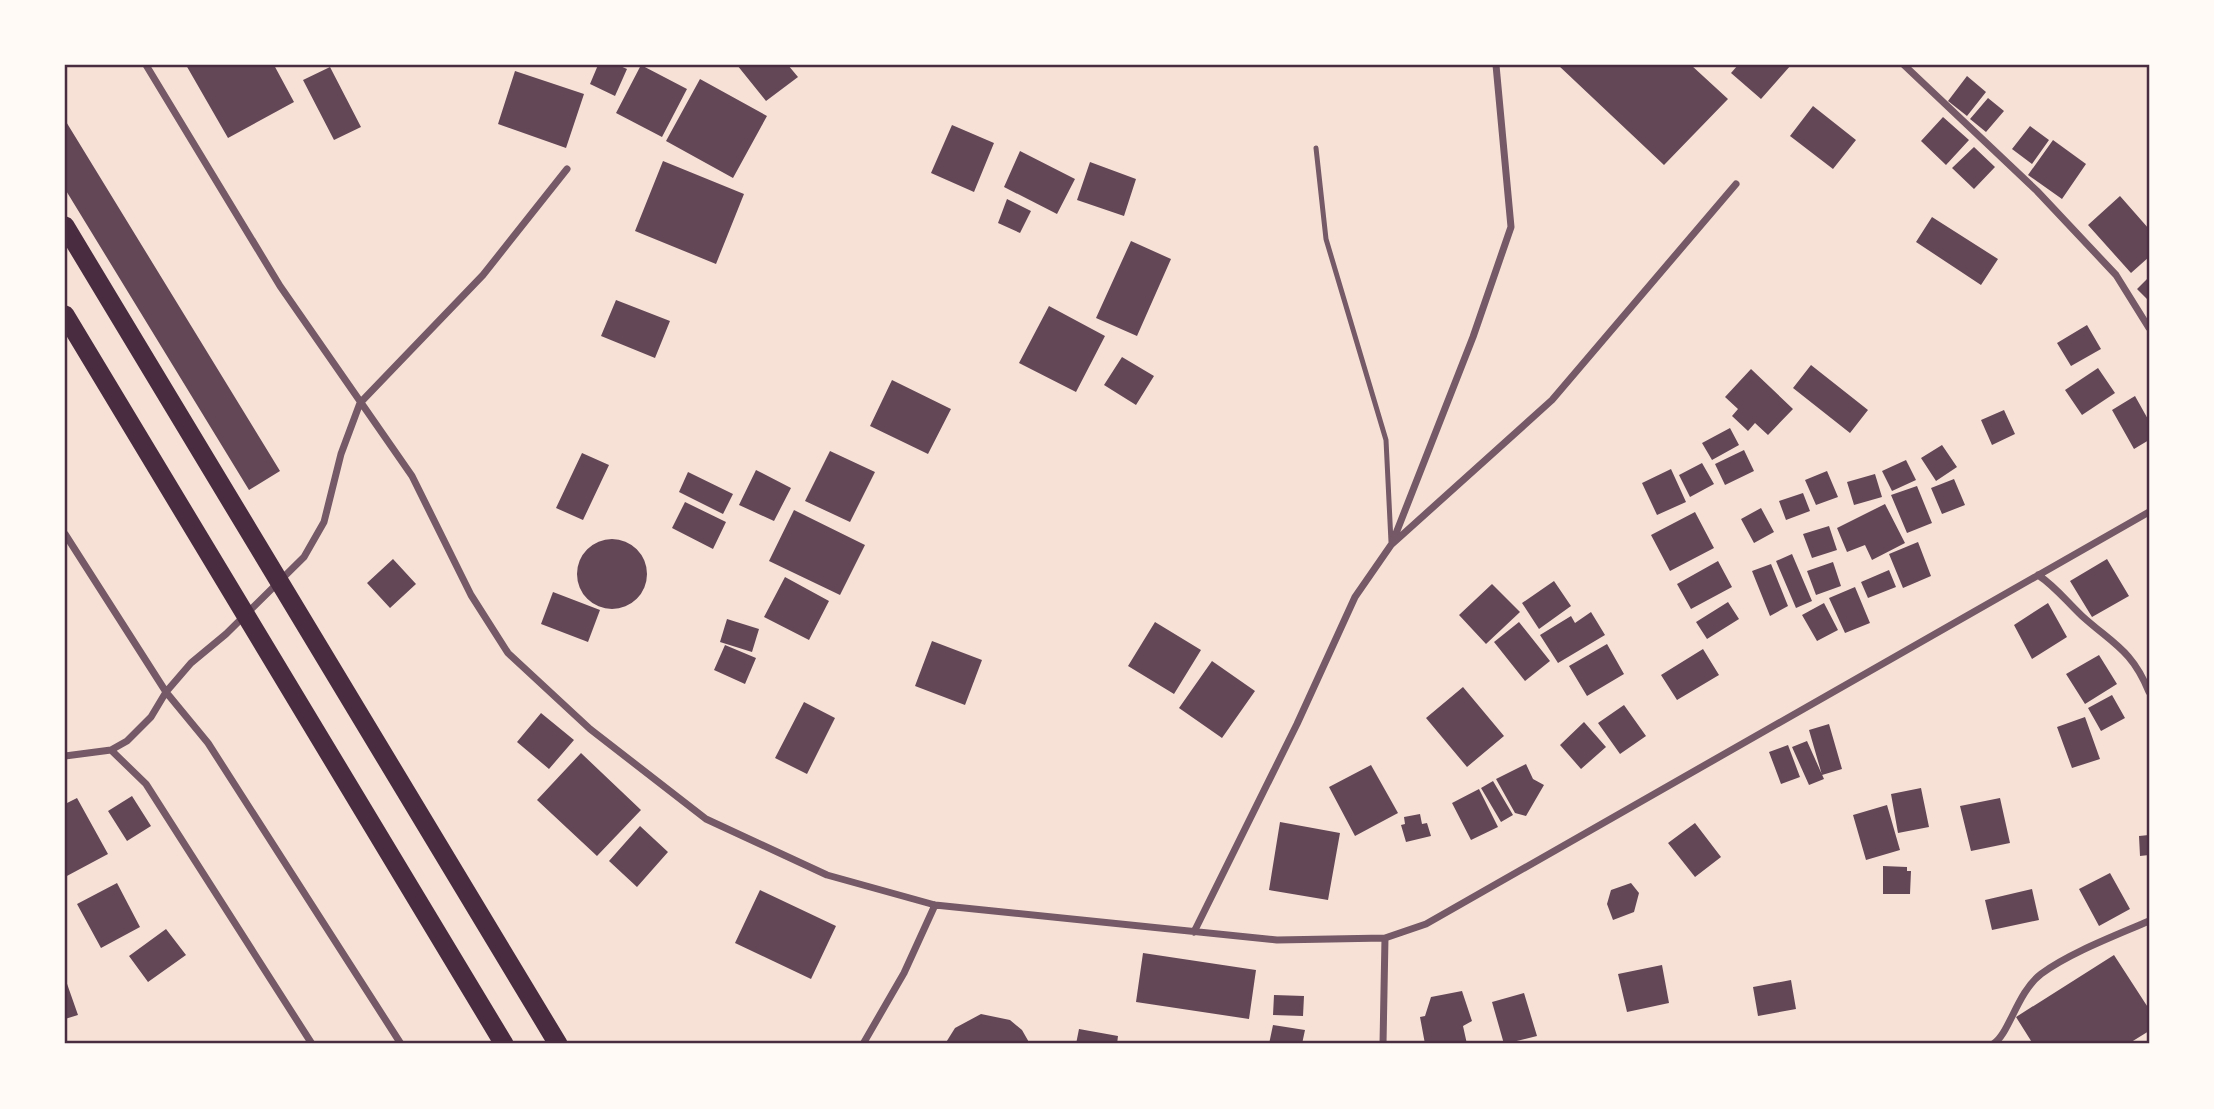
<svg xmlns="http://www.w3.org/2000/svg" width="2214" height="1109" font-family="'DejaVu Sans',sans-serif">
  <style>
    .building { fill: #644757 }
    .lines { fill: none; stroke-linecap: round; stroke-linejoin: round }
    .service { stroke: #755966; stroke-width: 5 }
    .minor { stroke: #755966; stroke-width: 7 }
    .trunk { stroke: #4a2c40; stroke-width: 19 }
    .neatline { fill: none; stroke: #4a2c40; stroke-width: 2.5 }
  </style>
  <rect width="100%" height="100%" fill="#f7e1d7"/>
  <path class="building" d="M186,65H274L294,102L228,138Z
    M598,65H618L627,69L615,96L590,84Z
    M641,65L687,89L662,137L616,113Z
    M737,65H788L798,77L766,101Z
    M1558,65H1691L1728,99L1664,165Z
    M1738,65H1791L1761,99L1731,73Z
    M330,67L361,127L334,140L303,80Z
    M515,71L584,94L566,148L498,124Z
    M1967,76L1986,92L1967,116L1948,101Z
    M700,79L767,116L733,178L666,141Z
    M1988,98L2004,111L1986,132L1970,119Z
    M1813,106L1856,140L1833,169L1790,136Z
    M1943,117L1969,140L1946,165L1921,141Z
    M65,120L280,471L249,490L65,189Z
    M952,125L994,143L974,192L931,173Z
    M2030,126L2049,140L2032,164L2012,149Z
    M2053,140L2086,164L2062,199L2028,175Z
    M1974,147L1995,167L1974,189L1952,168Z
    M1020,151L1075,179L1057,214L1004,187Z
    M663,161L744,194L716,264L635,231Z
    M1090,162L1136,179L1124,216L1077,200Z
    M2120,196L2149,229V257L2131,273L2088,225Z
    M1007,199L1031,211L1020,233L998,223Z
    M1932,217L1998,259L1981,285L1916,242Z
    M1131,241L1171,259L1137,336L1096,318Z
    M2149,277V301L2137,289Z
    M616,300L670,321L655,358L601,336Z
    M1049,306L1105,336L1076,392L1019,363Z
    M2087,325L2101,349L2071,366L2057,343Z
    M1122,357L1154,376L1136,405L1104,385Z
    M1811,365L1868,410L1850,433L1793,388Z
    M2098,368L2115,393L2082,415L2065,390Z
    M1751,369L1793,409L1768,435L1755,423L1748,431L1732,416L1738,409L1725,397Z
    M892,380L951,409L928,454L870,426Z
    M2135,396L2149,421V440L2134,449L2112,410Z
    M2004,410L2015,434L1992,445L1981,420Z
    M1730,428L1739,445L1712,460L1702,443Z
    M1942,445L1957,467L1936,481L1921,458Z
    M1744,450L1754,471L1725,485L1715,464Z
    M830,451L875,472L850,522L805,501Z
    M582,453L609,465L583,520L556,508Z
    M1906,460L1916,480L1892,491L1882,471Z
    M1702,463L1714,484L1690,497L1679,475Z
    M1671,469L1686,502L1657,515L1642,483Z
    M756,470L791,488L774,521L739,505Z
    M1827,471L1838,497L1816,505L1805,480Z
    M688,472L733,494L723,514L679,492Z
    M1875,474L1882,497L1854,505L1847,482Z
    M1954,479L1965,505L1942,514L1931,488Z
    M1917,486L1932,523L1907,533L1891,495Z
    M1803,493L1810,511L1786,520L1779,501Z
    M685,502L726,522L713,549L672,528Z
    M1885,504L1905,543L1872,560L1865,545L1847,552L1837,528Z
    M1761,508L1774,532L1754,543L1741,519Z
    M794,510L865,545L840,595L769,561Z
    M1695,512L1714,548L1670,571L1651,535Z
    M1829,526L1837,550L1812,558L1803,534Z
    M577 574a35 35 0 1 1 70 0a35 35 0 1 1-70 0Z
    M1918,542L1931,576L1903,588L1889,554Z
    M1792,554L1812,601L1796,608L1776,561Z
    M393,559L416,584L390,608L367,583Z
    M2107,559L2129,596L2092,617L2070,581Z
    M1718,561L1732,587L1691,609L1677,584Z
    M1833,562L1841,586L1816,595L1807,571Z
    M1771,564L1788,606L1770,616L1752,571Z
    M1889,570L1896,587L1868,598L1861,582Z
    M785,577L829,601L809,640L764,617Z
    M1554,581L1571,606L1539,629L1522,603Z
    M1492,584L1520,612L1486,644L1459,615Z
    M1855,587L1870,623L1845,633L1829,598Z
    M553,592L600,610L588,642L541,624Z
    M1728,602L1739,619L1707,639L1696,622Z
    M1824,603L1838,630L1817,641L1802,615Z
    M2048,603L2067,637L2032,659L2014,625Z
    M1591,612L1605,635L1558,663L1540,635L1571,616L1575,623Z
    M727,619L759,629L752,652L720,642Z
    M1155,622L1201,650L1174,694L1128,666Z
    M1519,622L1550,661L1525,681L1494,642Z
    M932,641L982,660L965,705L915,686Z
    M1607,644L1624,674L1587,696L1569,666Z
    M725,645L756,658L745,684L714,670Z
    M1703,649L1719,675L1677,700L1661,675Z
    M2099,655L2117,684L2085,704L2066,674Z
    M1212,661L1255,691L1222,738L1179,708Z
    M1463,687L1504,736L1467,767L1426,718Z
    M2112,695L2125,718L2101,731L2088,708Z
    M804,702L835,718L807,774L775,758Z
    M1624,705L1646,736L1620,754L1598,723Z
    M541,713L574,740L549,769L517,742Z
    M2085,717L2100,759L2072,768L2057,727Z
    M1584,722L1606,747L1581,769L1560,745Z
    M1829,724L1842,769L1822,775L1809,730Z
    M1807,741L1824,779L1809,785L1792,747Z
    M1788,745L1800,777L1781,784L1769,752Z
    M581,753L641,810L597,856L537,800Z
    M1526,764L1533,779L1544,785L1526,816L1515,813L1496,779Z
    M1371,765L1398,813L1355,836L1329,787Z
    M1493,781L1513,815L1501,822L1481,788Z
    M1921,788L1929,827L1898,833L1891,794Z
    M1479,789L1498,827L1471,840L1452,803Z
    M132,796L151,826L127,841L108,811Z
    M77,798L108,854L65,877V804Z
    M2000,798L2010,843L1971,851L1960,806Z
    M1887,805L1900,850L1866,860L1853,815Z
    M1420,814L1422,824L1427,823L1431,836L1406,842L1401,825L1405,824L1404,817Z
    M1280,822L1340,833L1328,900L1269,890Z
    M1695,823L1721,857L1695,877L1668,843Z
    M640,826L668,852L637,887L609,861Z
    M2149,835V855L2140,856L2139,836Z
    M1883,866L1907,867V871H1911L1910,894H1883Z
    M2110,873L2130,909L2099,926L2079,889Z
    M117,883L140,927L101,948L77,904Z
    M1631,883L1639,893L1634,912L1613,920L1607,904L1611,890Z
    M2032,889L2039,920L1992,930L1985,900Z
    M760,890L836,926L811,979L735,943Z
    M166,929L186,955L148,982L129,956Z
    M1143,953L1256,970L1249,1019L1136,1002Z
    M2114,955L2149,1009V1031L2128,1044H2033L2016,1017Z
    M1662,965L1669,1003L1627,1012L1618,974Z
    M65,978L78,1015L65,1019Z
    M1791,980L1796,1009L1758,1016L1753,987Z
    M1462,991L1472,1021L1463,1026L1467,1044H1425L1420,1017L1425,1016L1431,997Z
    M1524,993L1537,1036L1504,1044L1492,1002Z
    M1274,995L1304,996L1303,1016L1273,1015Z
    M981,1014L1010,1020L1022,1030L1030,1044H945L955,1028Z
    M1273,1025L1305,1030L1302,1044H1269Z
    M1079,1029L1118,1036L1117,1044H1076Z"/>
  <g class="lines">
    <path class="service" d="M1316,148L1326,239L1386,440L1391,542"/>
    <path class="minor" d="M146,65L280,286L412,476L471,595L508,653L590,729L706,819L827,875L935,905L1277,940L1385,938
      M1904,65L2037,191L2116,275L2149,328
      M65,534L166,692L208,743L401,1044
      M1393,541L1473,337L1511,227L1496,65
      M2038,575C2056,587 2066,601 2082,616C2113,644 2132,650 2149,692
      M111,750L127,741L151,717L166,692L191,663L226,634L304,557L324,522L341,454L360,403L483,275L567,169
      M65,756L111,750L146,784L312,1044
      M1194,932L1297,724L1355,597L1391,545L1552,400L1736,184
      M863,1044L904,973L935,905
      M1383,1044L1385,938L1426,924L2149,512
      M1993,1044C2009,1035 2017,992 2041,974C2069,953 2117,935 2149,921"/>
    <path class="trunk" d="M65,226L558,1044
      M65,315L504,1044"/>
  </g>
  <rect width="2214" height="1109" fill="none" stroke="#fffaf5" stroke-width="133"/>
  <rect x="66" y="66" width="2082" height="976" class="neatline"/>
</svg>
